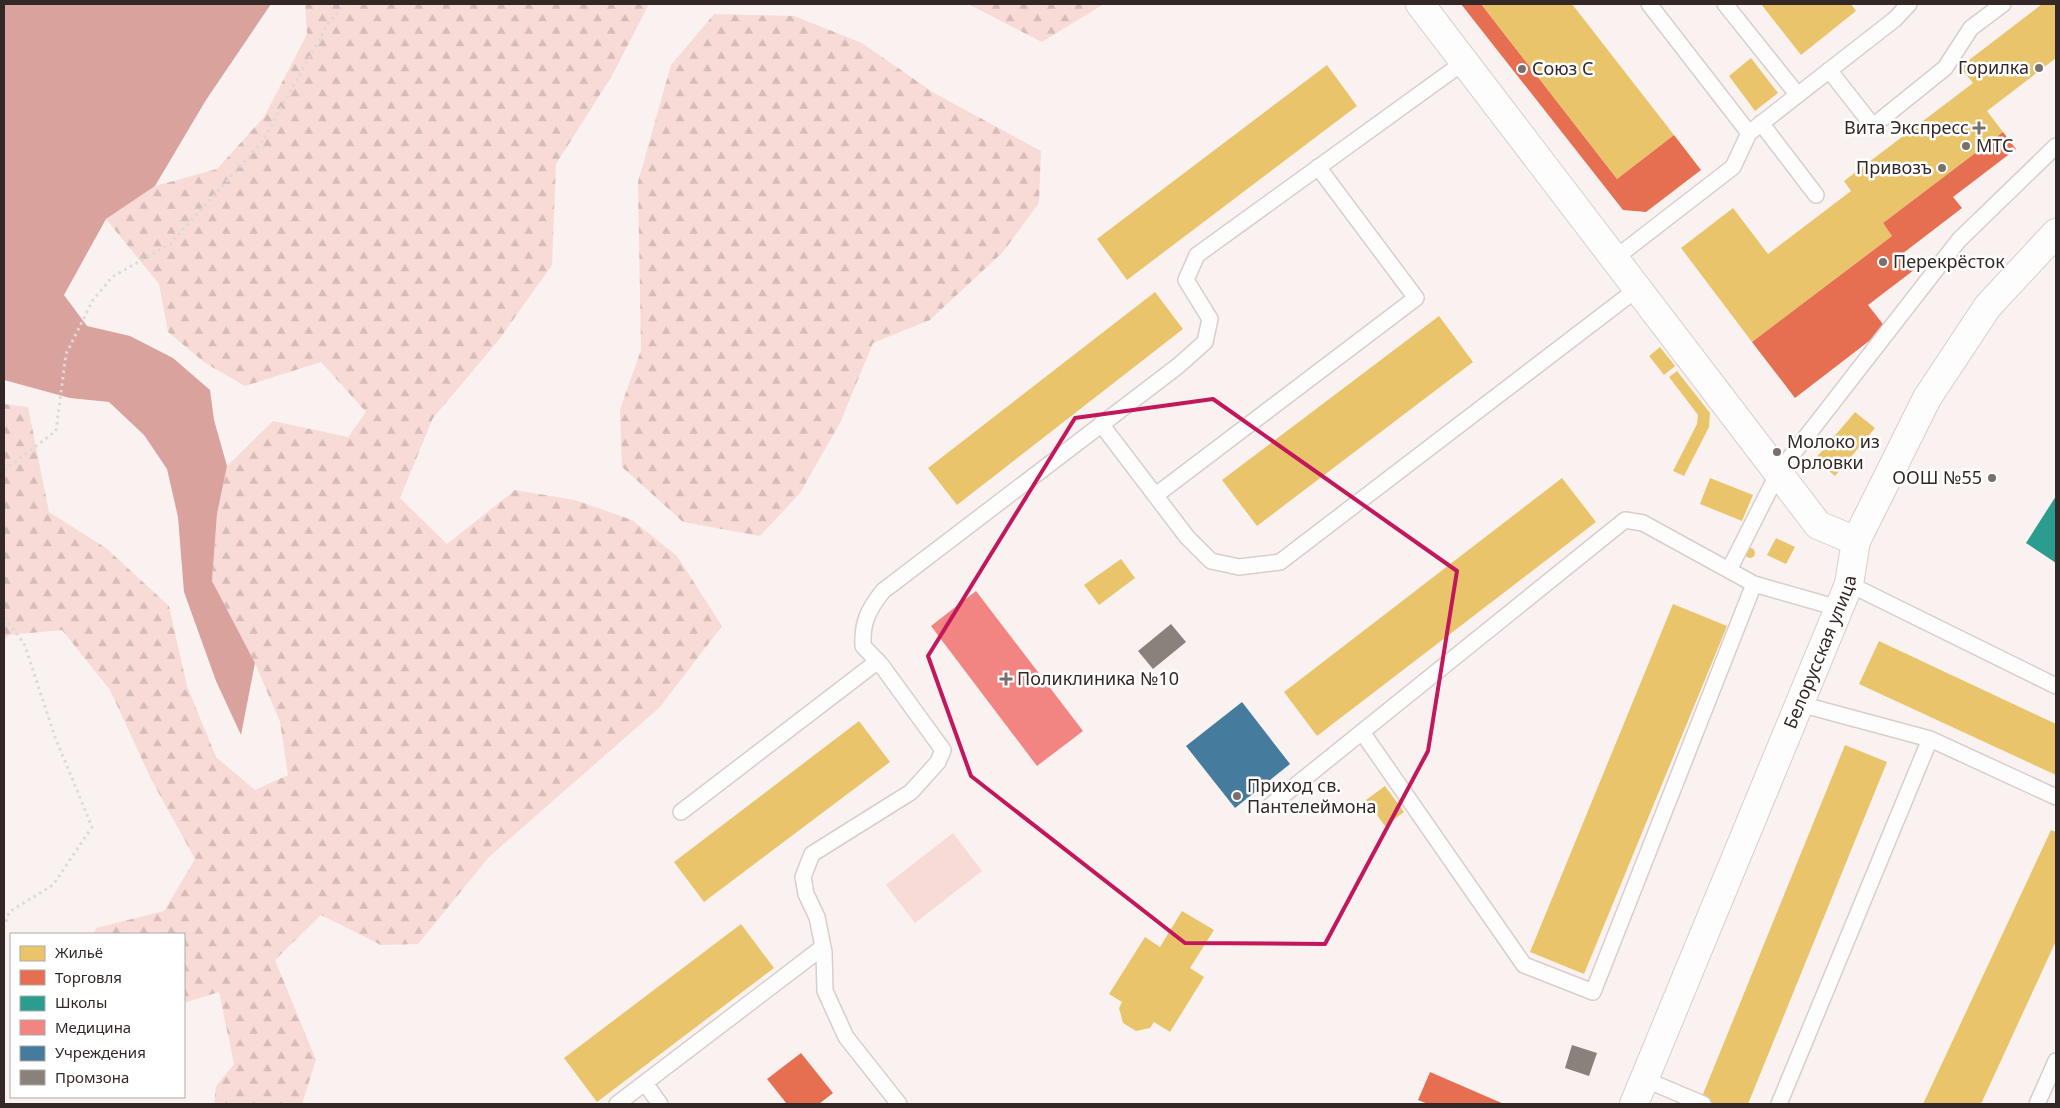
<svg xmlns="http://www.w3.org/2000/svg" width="2060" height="1108" font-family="'Noto Sans',sans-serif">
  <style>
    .forest { fill: url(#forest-firs) }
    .pitch { fill: #f8dbd7 }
    .water { fill: #daa29c }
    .homes { fill: #e9c46a }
    .shops { fill: #e76f51 }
    .schools { fill: #2a9d8f }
    .health { fill: #f28482 }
    .public { fill: #457b9d }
    .industry { fill: #8a817c }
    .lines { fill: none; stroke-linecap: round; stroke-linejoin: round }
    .service-casing { stroke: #d8cecc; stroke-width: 18 }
    .minor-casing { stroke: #d8cecc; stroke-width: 30 }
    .primary-casing { stroke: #d8cecc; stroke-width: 30 }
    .path { stroke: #dcd9d9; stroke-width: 3; stroke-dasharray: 2.5 4; stroke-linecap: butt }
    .service { stroke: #fefdfd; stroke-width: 15 }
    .minor { stroke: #fefdfd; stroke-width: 28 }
    .primary { stroke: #fefdfd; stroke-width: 28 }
    .marked { fill: none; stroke: #c2185b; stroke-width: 4; stroke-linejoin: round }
    .poi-dot { fill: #796f6d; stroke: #fff; stroke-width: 2 }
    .labels { text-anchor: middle; stroke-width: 5; stroke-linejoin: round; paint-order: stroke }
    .poi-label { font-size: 18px; fill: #342826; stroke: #fff; text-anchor: start }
    .street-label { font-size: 18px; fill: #342826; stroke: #fff }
  </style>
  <defs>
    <pattern id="forest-firs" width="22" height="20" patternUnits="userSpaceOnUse" patternTransform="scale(1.25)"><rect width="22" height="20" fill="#f8dbd7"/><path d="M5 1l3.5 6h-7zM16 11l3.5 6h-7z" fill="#d5bcb8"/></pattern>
  </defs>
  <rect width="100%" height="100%" fill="#faf2f0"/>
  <path class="forest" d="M305,4H649L613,74L556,164L552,265L498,341L433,418L400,498L447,544L515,490L575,500L632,520L677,556L722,626L660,707L489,857L418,944L381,945L321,915L275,960L316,1060L302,1104H214L216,1086L234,1064L219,992L184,1003V934H94L96,928L164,911L195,859L151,779L110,690L62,630L9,635L4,640V404L28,407L49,512L106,548L169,606L187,686L216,757L255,790L288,775L280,722L255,663L212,582L217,514L227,466L273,421L348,437L366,412L321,362L245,386L205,363L168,332L159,284L106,219L155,186L217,169L264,117L307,34Z
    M968,4H1104L1042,42Z
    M714,14L794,16L862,43L934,93L1041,151L1039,203L1003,252L930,320L873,343L840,423L800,493L760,536L683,522L622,467L620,409L641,350L638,182L671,65Z"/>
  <path class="pitch" d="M953,833L982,871L915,923L886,885Z"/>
  <path class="water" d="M4,4H271L206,100L155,186L106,219L64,295L87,326L130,336L173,358L210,390L214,420L227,466L217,514L212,581L255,663L241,735L216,681L184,592L178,517L167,469L144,435L109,402L70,398L4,380Z"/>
  <path class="homes" d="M1481,4H1572L1674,135L1617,179Z
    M1761,4H1851L1856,11L1801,55Z
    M2042,4H2056V58L1987,111L2003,132L1883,223L1892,236L1752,342L1681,248L1733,208L1768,254L1851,191L1844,181L1973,83L1960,67Z
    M1751,58L1778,93L1755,111L1729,76Z
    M1327,65L1357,106L1127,280L1097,239Z
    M1155,292L1183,329L957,505L928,468Z
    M1439,316L1473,362L1257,526L1222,480Z
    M1660,347L1675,366L1664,375L1649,356Z
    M1677,371L1710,413L1709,427L1684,476L1673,471L1697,424L1698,415L1669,377Z
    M1855,412L1875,428L1835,476L1815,459Z
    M1562,478L1596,522L1317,736L1284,692Z
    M1710,478L1753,495L1742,521L1700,504Z
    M1776,538L1795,547L1786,564L1767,555Z
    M1745 553a5 5 0 1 1 10 0a5 5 0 1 1-10 0Z
    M1121,559L1135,578L1099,605L1084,585Z
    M1673,604L1727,626L1584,974L1530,952Z
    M1879,641L2056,724V775L1859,684Z
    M859,721L890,762L704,902L674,862Z
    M1845,745L1887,762L1748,1104H1699Z
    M1385,786L1404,812L1385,826L1366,800Z
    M2051,830L2056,832V941L1981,1104H1923Z
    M1182,911L1214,930L1190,968L1204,977L1170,1032L1154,1022L1150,1028L1136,1031L1123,1023L1119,1008L1122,1002L1109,994L1145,937L1160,947Z
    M741,924L774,968L597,1102L564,1058Z"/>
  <path class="shops" d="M1461,4H1481L1617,179L1674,135L1701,170L1646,212L1623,210Z
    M2003,132L2016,149L1953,197L1962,208L1902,254L1914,270L1868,305L1886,328L1795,398L1752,342L1892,236L1883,223Z
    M801,1053L833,1093L819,1104H787L767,1079Z
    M1430,1072L1504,1104H1428L1418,1100Z"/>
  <path class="schools" d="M2056,496V563L2026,543Z"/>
  <path class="health" d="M976,591L1083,731L1037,766L931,626Z"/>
  <path class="public" d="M1242,702L1290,764L1235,808L1186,746Z"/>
  <path class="industry" d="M1171,624L1186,642L1153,669L1138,651Z
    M1572,1045L1597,1053L1589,1076L1565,1068Z"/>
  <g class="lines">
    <defs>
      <path id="service" d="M1649,4L1749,133
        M1725,4L1797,94
        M1829,70L1873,126L1945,68L1971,28L2003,4
        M1761,123L1816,195
        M1614,259L1733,167L1749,133L1895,19L1909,4
        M1101,424L1187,537L1211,561L1239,567L1280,562L1637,289
        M1156,495L1416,298L1318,167
        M1729,570L1778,473L1959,240L2056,146
        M1849,584L2056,686
        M1800,704L1930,739L2056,797
        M1362,732L1524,965L1593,992L1754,584
        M1270,806L1625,520L1643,523L1754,584L1838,608
        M681,812L878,661
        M1644,1079L1703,1104
        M645,1083L660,1104
        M617,1104L823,947
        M899,1104L846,1037L825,991L824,952L817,917L806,894L803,877L812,854L911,792L938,762L943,750L882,666L863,646C862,622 868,610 883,591L1178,366L1205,342L1210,319L1186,280L1197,255L1464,62
        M1779,1104L1930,739
        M2037,1104L2056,1061"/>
      <path id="minor" d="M1420,4L1818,525L1856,541"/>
      <g id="primary">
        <path id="s1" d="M1634,1104L1849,584L1856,541L1927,398L1988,306L2056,233"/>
      </g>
    </defs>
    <use href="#service" class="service-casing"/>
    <use href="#minor" class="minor-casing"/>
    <use href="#primary" class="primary-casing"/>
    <path class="path" d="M4,470L56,431L66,354L93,300L112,277L170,244L262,142L329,22L346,4
      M4,618L24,643L55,737L92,827L53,885L9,912L4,927"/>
    <use href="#service" class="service"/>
    <use href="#minor" class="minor"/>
    <use href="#primary" class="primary"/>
  </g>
  <path class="marked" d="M1213,399L1457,571L1428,751L1325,944L1185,943L971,776L928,656L1075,418Z"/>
  <g class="poi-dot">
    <circle cx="2039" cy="68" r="5"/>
    <circle cx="1522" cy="69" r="5"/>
    <path d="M1976.5 120.5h5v5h5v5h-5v5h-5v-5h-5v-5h5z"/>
    <circle cx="1966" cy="146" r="5"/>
    <circle cx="1942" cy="168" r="5"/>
    <circle cx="1883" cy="262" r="5"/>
    <circle cx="1777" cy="452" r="5"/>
    <circle cx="1992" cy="478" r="5"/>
    <path d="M1003.5 671.5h5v5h5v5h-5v5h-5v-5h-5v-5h5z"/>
    <circle cx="1237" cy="796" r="5"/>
  </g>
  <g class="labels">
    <g class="poi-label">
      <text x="2029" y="74" text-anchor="end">Горилка</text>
      <text x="1532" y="75">Союз С</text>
      <text x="1969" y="134" text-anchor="end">Вита Экспресс</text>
      <text x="1976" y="152">МТС</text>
      <text x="1932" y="174" text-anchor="end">Привозъ</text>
      <text x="1893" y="268">Перекрёсток</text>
      <text x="1787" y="448">Молоко из<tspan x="1787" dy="21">Орловки</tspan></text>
      <text x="1982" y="484" text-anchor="end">ООШ №55</text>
      <text x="1017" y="685">Поликлиника №10</text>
      <text x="1247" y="792">Приход св.<tspan x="1247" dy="21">Пантелеймона</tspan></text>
    </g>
    <g class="street-label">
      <text dy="6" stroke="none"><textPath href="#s1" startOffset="489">Белорусская улица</textPath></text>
    </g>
  </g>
  <rect width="2060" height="1108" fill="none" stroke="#342826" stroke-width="10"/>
  <rect x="10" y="933" width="175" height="165" fill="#ffffff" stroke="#aea9a8"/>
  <rect x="20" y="946" width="25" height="15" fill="#e9c46a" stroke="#aea9a8"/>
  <text x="55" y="958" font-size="15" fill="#342826">Жильё</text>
  <rect x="20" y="970" width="25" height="15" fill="#e76f51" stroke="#aea9a8"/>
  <text x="55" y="983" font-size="15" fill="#342826">Торговля</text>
  <rect x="20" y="996" width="25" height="15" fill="#2a9d8f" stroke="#aea9a8"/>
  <text x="55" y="1008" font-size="15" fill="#342826">Школы</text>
  <rect x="20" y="1020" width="25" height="15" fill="#f28482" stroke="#aea9a8"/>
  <text x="55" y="1033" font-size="15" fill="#342826">Медицина</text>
  <rect x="20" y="1046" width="25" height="15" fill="#457b9d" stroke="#aea9a8"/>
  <text x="55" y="1058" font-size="15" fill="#342826">Учреждения</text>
  <rect x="20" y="1070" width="25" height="15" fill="#8a817c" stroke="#aea9a8"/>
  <text x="55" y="1083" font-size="15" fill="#342826">Промзона</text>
</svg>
